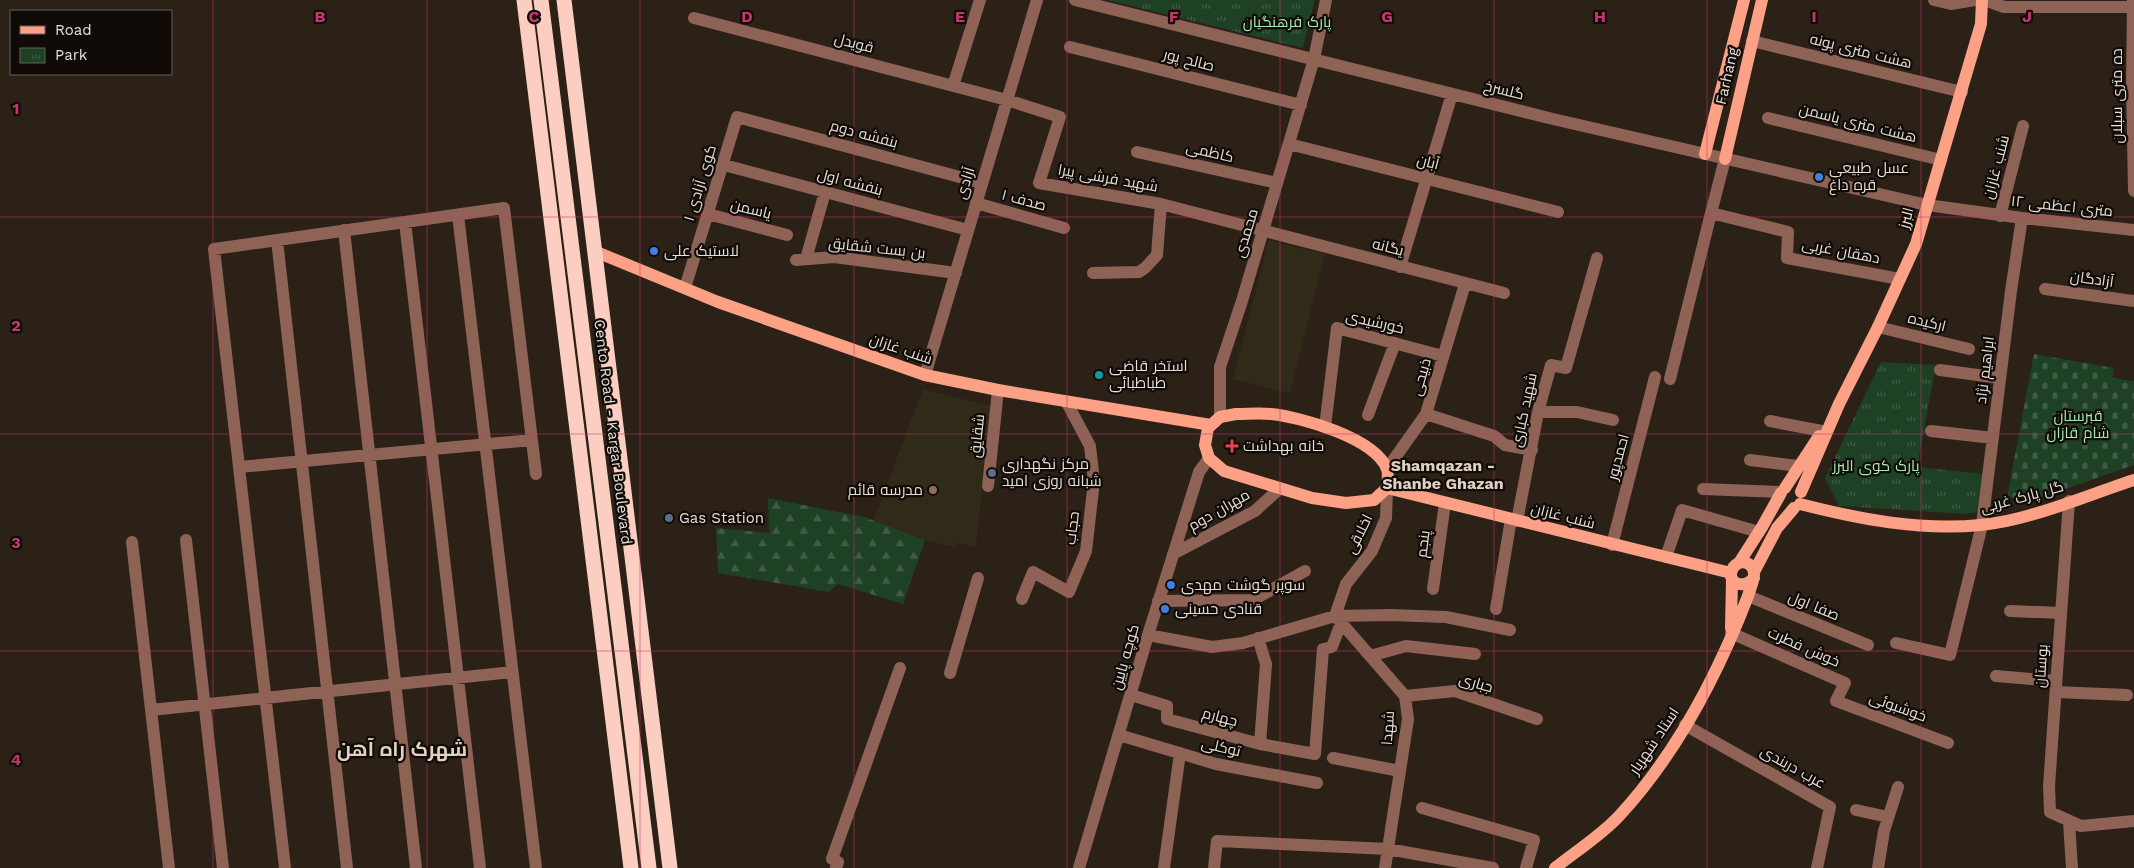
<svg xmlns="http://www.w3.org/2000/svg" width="2134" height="868" font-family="'Work Sans',Cairo,sans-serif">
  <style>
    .education { fill: #302a19 }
    .forest { fill: url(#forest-firs) }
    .cemetery { fill: url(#cemetery-stones) }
    .park { fill: url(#park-tufts) }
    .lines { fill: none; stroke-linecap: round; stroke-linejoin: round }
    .minor { stroke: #8e6255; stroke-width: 12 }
    .major { stroke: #fca086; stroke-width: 12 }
    .highway { stroke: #fbcec1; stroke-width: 15 }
    .grid { fill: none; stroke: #c7366e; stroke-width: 1; stroke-opacity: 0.55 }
    .shop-dot { fill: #3f7fe0; stroke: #100b07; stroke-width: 2 }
    .culture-dot { fill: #0f9aa8; stroke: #100b07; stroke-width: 2 }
    .health-dot { fill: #e0444e; stroke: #100b07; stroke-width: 2 }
    .service-dot { fill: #5c6f8a; stroke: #100b07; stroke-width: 2 }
    .education-dot { fill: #8d6e63; stroke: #100b07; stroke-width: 2 }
    .labels { text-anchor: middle; stroke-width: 4.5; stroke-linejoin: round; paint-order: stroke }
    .park-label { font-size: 15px; fill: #a4ebb1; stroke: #100b07 }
    .street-label { font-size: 15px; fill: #e6dfd8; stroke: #100b07 }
    .poi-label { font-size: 15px; fill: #e6dfd8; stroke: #100b07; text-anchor: start }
    .neighbourhood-label { font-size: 16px; font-weight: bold; fill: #dfd1c4; stroke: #100b07 }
    .district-label { font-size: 20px; font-weight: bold; fill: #dfd1c4; stroke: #100b07 }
    .grid-label { font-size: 16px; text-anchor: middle; font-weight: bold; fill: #c7366e; stroke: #100b07; stroke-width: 4.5; stroke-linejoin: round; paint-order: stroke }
  </style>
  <defs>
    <pattern id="forest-firs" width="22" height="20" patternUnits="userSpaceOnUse" patternTransform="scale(1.25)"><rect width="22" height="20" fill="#1e4126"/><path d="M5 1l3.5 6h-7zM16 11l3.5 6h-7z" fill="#3f5c45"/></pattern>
    <pattern id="cemetery-stones" width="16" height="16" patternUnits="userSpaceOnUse" patternTransform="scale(1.25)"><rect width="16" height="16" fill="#1e4126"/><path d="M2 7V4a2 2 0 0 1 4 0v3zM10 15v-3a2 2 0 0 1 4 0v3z" fill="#3f5c45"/></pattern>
    <pattern id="park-tufts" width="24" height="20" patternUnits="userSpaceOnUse" patternTransform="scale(1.25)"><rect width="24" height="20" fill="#1e4126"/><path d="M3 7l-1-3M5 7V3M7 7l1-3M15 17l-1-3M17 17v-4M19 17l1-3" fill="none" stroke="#3f5c45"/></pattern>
  </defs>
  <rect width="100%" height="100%" fill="#2b2117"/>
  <path class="education" d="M1268,240L1325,254L1290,394L1233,379Z
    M923,389L991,406L976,547L955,543L957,548L925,540L873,521Z"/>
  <path class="forest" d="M768,498L864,517L925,540L903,604L838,584L829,592L718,573L716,528L769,533Z"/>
  <path class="cemetery" d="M2034,354L2114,368L2112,378L2134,381V465L2040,498H2007Z"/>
  <path class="park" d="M1107,0H1315L1303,48Z
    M1881,362L1936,365L1917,467L1985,474L1983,511L1967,514L1839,506L1825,478Z"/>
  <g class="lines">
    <path class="minor" d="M1075,0L1553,119L1927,205L2022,218L2134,230
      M1934,0L1951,4L1975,0
      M1985,0L2004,7H2134
      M2133,0L2132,85L2134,191
      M694,18L1007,100L1060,117L1039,183L1161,204L1504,293
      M1752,41L1962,92
      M1070,47L1301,105
      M953,86L980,0
      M1768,118L1941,160
      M1289,144L1558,212
      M1137,152L1277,183
      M1725,159L1711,213L1788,232L1787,258L1900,279
      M724,165L968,230
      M976,203L1064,228
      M708,214L787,235
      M458,215L536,868
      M2000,216L2023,126
      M405,222L480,868
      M344,230L416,868
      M277,240L347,868
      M806,259L825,192
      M796,260L834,257L956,273
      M1400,267L1452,94
      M1093,273L1139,272L1145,268L1157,255L1161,204
      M685,288L737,117L982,183
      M2045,289L2134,301
      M1878,327L1969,349
      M1940,370L2000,378
      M925,375L1037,0
      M1670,379L1711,213
      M1538,412H1577L1613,420
      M1426,414L1494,436L1505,445L1532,450
      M1368,415L1395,343
      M1220,417V367L1242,301L1314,59L1326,0
      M1770,421L1822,431
      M1325,427L1337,328L1443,356
      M1931,431L1993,438
      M1750,460L1798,466
      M239,467L532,440
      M1387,469L1426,414L1465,284
      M988,486L998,390
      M1703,489L1781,492
      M2069,501L2049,786L2050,812L2081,826L2134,821
      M1517,521L1538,412L1551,365L1566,368L1597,258
      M186,540L223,868
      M132,542L169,868
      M1612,545L1655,377
      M1173,554L1255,511L1279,489
      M1666,557L1682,510L1759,532
      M1433,589L1445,503
      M1748,596L1868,645
      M1022,599L1033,572L1069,592L1086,551L1094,481L1090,446L1066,401
      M1158,601L1253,600L1305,571
      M1496,609L1511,519
      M2010,611L2061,613
      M1335,616L1346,584L1372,551L1386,518L1387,488
      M1337,618L1405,696L1408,719L1385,868
      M1731,633L1845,683L1836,701L1948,743
      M1148,635L1212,647L1243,643L1335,616L1391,615L1446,617L1510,630
      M1258,638L1266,664L1260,744
      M1896,643L1950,655L1982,525L2011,291L2022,218
      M1370,656L1406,646L1475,654
      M950,673L978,578
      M1996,676L2056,681
      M2056,692L2127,695
      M1131,695L1167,706V719L1260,744L1315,754L1323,649L1332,647L1341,623
      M1405,696L1455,691L1537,719
      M151,710L512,672
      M1685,725L1830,807L1817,868
      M1119,735L1216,764L1317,783
      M1333,758L1400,771
      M1422,808L1534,840L1526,868
      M1856,810L1888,817
      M2069,822L2072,868
      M285,868L214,249L504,208L536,474
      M836,868L838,862L832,859L900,668
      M1079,868L1148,635L1199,472L1209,458
      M1164,868L1180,753
      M1214,868L1217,841L1388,849L1493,868
      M1878,868L1884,831L1898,787"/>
    <path class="major" d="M1705,154L1744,0
      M1725,159L1762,0
      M594,251L718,302L925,375L998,390L1211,425
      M1236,414C1248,414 1260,413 1271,414C1301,417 1375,438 1387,469C1389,474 1387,483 1387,488L1374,500L1346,503L1312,498L1224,471L1209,458L1205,445L1208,428L1220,417Z
      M1387,488L1731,573
      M1785,488L1819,436
      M1801,492L1839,404L1878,327L1916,244L1981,24L1982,0
      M1800,504C1859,519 1919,531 1981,525C2028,521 2088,495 2134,480
      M1739,563L1762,527L1781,493
      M1754,572L1777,528L1794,508
      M1731,628L1732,579
      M1555,868C1576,851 1602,835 1620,815C1677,753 1718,674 1748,596C1750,589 1754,581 1754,574C1754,562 1739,558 1733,568C1725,582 1743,591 1754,578"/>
    <path class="highway" d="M524,0L631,868
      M541,0L649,868
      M564,0L670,868"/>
  </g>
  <path class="grid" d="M213,0V868M427,0V868M640,0V868M854,0V868M1067,0V868M1280,0V868M1494,0V868M1707,0V868M1921,0V868M0,217H2134M0,434H2134M0,651H2134"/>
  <g class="shop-dot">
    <circle cx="1819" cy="177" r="5"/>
    <circle cx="654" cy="251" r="5"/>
    <circle cx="1171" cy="585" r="5"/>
    <circle cx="1165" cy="609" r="5"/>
  </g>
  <circle class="culture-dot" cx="1099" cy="375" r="5"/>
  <path class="health-dot" d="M1229.5 438.5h5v5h5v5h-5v5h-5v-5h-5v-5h5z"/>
  <g class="service-dot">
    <circle cx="992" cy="473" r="5"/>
    <circle cx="669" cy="518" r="5"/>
  </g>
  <circle class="education-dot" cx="933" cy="490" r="5"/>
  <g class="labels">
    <g class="park-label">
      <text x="1287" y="27">پارک فرهنگیان</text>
      <text x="2078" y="421">قبرستان<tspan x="2078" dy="17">شام قازان</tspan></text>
      <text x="1876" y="471">پارک کوی البرز</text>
    </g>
    <g class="street-label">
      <text transform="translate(854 43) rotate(15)" y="5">قویدل</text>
      <text transform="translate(1861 51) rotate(14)" y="5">هشت متری پونه</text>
      <text transform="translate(1189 60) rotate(14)" y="5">صالح پور</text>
      <text transform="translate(1727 76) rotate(-77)" y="5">Farhang</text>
      <text transform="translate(1504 90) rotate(14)" y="5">گلسرخ</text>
      <text transform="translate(2117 96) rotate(-90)" y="5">ده متری سبلان</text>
      <text transform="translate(1858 123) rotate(14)" y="5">هشت متری یاسمن</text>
      <text transform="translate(864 134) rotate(15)" y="5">بنفشه دوم</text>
      <text transform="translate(1210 152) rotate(13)" y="5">کاظمی</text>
      <text transform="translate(1428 162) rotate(14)" y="5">آبان</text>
      <text transform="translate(1996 167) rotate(-75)" y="5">شنب غازان</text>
      <text transform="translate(1108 178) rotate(10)" y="5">شهید فرشی پیرا</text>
      <text transform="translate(850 182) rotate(15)" y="5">بنفشه اول</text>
      <text transform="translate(700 183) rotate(-73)" y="5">کوی آزادی ۱</text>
      <text transform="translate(965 183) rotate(-73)" y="5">آزادی</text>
      <text transform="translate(1024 200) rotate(15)" y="5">صدف ۱</text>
      <text transform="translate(2062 206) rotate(6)" y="5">۱۲ متری اعظمی</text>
      <text transform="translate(751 209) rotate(14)" y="5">یاسمن</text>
      <text transform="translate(1906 218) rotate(-75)" y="5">البرز</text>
      <text transform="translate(1246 233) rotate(-73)" y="5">محمدی</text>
      <text transform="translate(1388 247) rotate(14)" y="5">یگانه</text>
      <text transform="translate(877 248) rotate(6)" y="5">بن بست شقایق</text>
      <text transform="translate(1841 251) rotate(11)" y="5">دهقان غربی</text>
      <text transform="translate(2092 279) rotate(8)" y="5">آزادگان</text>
      <text transform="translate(1375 322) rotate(13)" y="5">خورشیدی</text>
      <text transform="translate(1927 322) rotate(14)" y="5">ارکیده</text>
      <text transform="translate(901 349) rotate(19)" y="5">شنب غازان</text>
      <text transform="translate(1985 370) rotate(-83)" y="5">ابراهیم نژاد</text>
      <text transform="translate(1421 377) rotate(-74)" y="5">ذبیحی</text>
      <text transform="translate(1524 410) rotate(-78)" y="5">شهید کباری</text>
      <text transform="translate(613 432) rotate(83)" y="5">Cento Road - Kargar Boulevard</text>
      <text transform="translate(977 436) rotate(-84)" y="5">شقایق</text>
      <text transform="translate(1618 457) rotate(-75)" y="5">احمدپور</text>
      <text transform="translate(2022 497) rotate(-15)" y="5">گل پارک غربی</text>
      <text transform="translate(1219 510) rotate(-30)" y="5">مهران دوم</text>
      <text transform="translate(1563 516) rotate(14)" y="5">شنب غازان</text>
      <text transform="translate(1072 528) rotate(-83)" y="5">حجاب</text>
      <text transform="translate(1359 534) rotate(-64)" y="5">اخلاقی</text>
      <text transform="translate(1423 544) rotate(-83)" y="5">پنجم</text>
      <text transform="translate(1814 606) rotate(22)" y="5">صفا اول</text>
      <text transform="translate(1804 647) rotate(24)" y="5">خوش فطرت</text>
      <text transform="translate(1125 657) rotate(-74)" y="5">کوچه پایین</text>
      <text transform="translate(2041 666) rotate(-86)" y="5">بوستان</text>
      <text transform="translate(1476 683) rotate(16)" y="5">جباری</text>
      <text transform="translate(1898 707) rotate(20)" y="5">خوشبوئی</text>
      <text transform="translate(1220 717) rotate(15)" y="5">چهارم</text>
      <text transform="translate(1388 728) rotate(-86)" y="5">شهدا</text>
      <text transform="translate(1654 741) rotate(-56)" y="5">استاد شهریار</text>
      <text transform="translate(1221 747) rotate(13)" y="5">توکلی</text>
      <text transform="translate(1793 767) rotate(29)" y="5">عرب دربندی</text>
    </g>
    <g class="poi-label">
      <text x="1829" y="173">عسل طبیعی<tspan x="1829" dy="17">قره داغ</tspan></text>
      <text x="664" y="256">لاستیک علی</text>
      <text x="1109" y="371">استخر قاضی<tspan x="1109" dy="17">طباطبائی</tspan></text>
      <text x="1243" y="451">خانه بهداشت</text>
      <text x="1002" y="469">مرکز نگهداری<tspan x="1002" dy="17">شبانه روزی امید</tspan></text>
      <text x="923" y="495" text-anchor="end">مدرسه قائم</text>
      <text x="679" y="523">Gas Station</text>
      <text x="1181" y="590">سوپر گوشت مهدی</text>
      <text x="1175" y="614">قنادی حسینی</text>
    </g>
    <g class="neighbourhood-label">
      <text x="1443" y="471">Shamqazan -<tspan x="1443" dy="18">Shanbe Ghazan</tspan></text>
    </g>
    <g class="district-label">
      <text x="402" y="756">شهرک راه آهن</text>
    </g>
  </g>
  <g class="grid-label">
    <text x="320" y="22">B</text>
    <text x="534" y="22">C</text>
    <text x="747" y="22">D</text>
    <text x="960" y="22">E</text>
    <text x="1174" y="22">F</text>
    <text x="1387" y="22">G</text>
    <text x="1600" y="22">H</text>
    <text x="1814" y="22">I</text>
    <text x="2027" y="22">J</text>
    <text x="16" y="114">1</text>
    <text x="16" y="331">2</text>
    <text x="16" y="548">3</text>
    <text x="16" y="765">4</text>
  </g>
  <rect x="10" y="10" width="162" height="65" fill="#100b07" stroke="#66605b"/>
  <rect x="20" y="26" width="25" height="8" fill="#fca086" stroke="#66605b"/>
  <text x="55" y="35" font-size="15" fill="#e6dfd8">Road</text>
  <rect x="20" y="48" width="25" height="15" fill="url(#park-tufts)" stroke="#66605b"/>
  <text x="55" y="60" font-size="15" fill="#e6dfd8">Park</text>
</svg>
